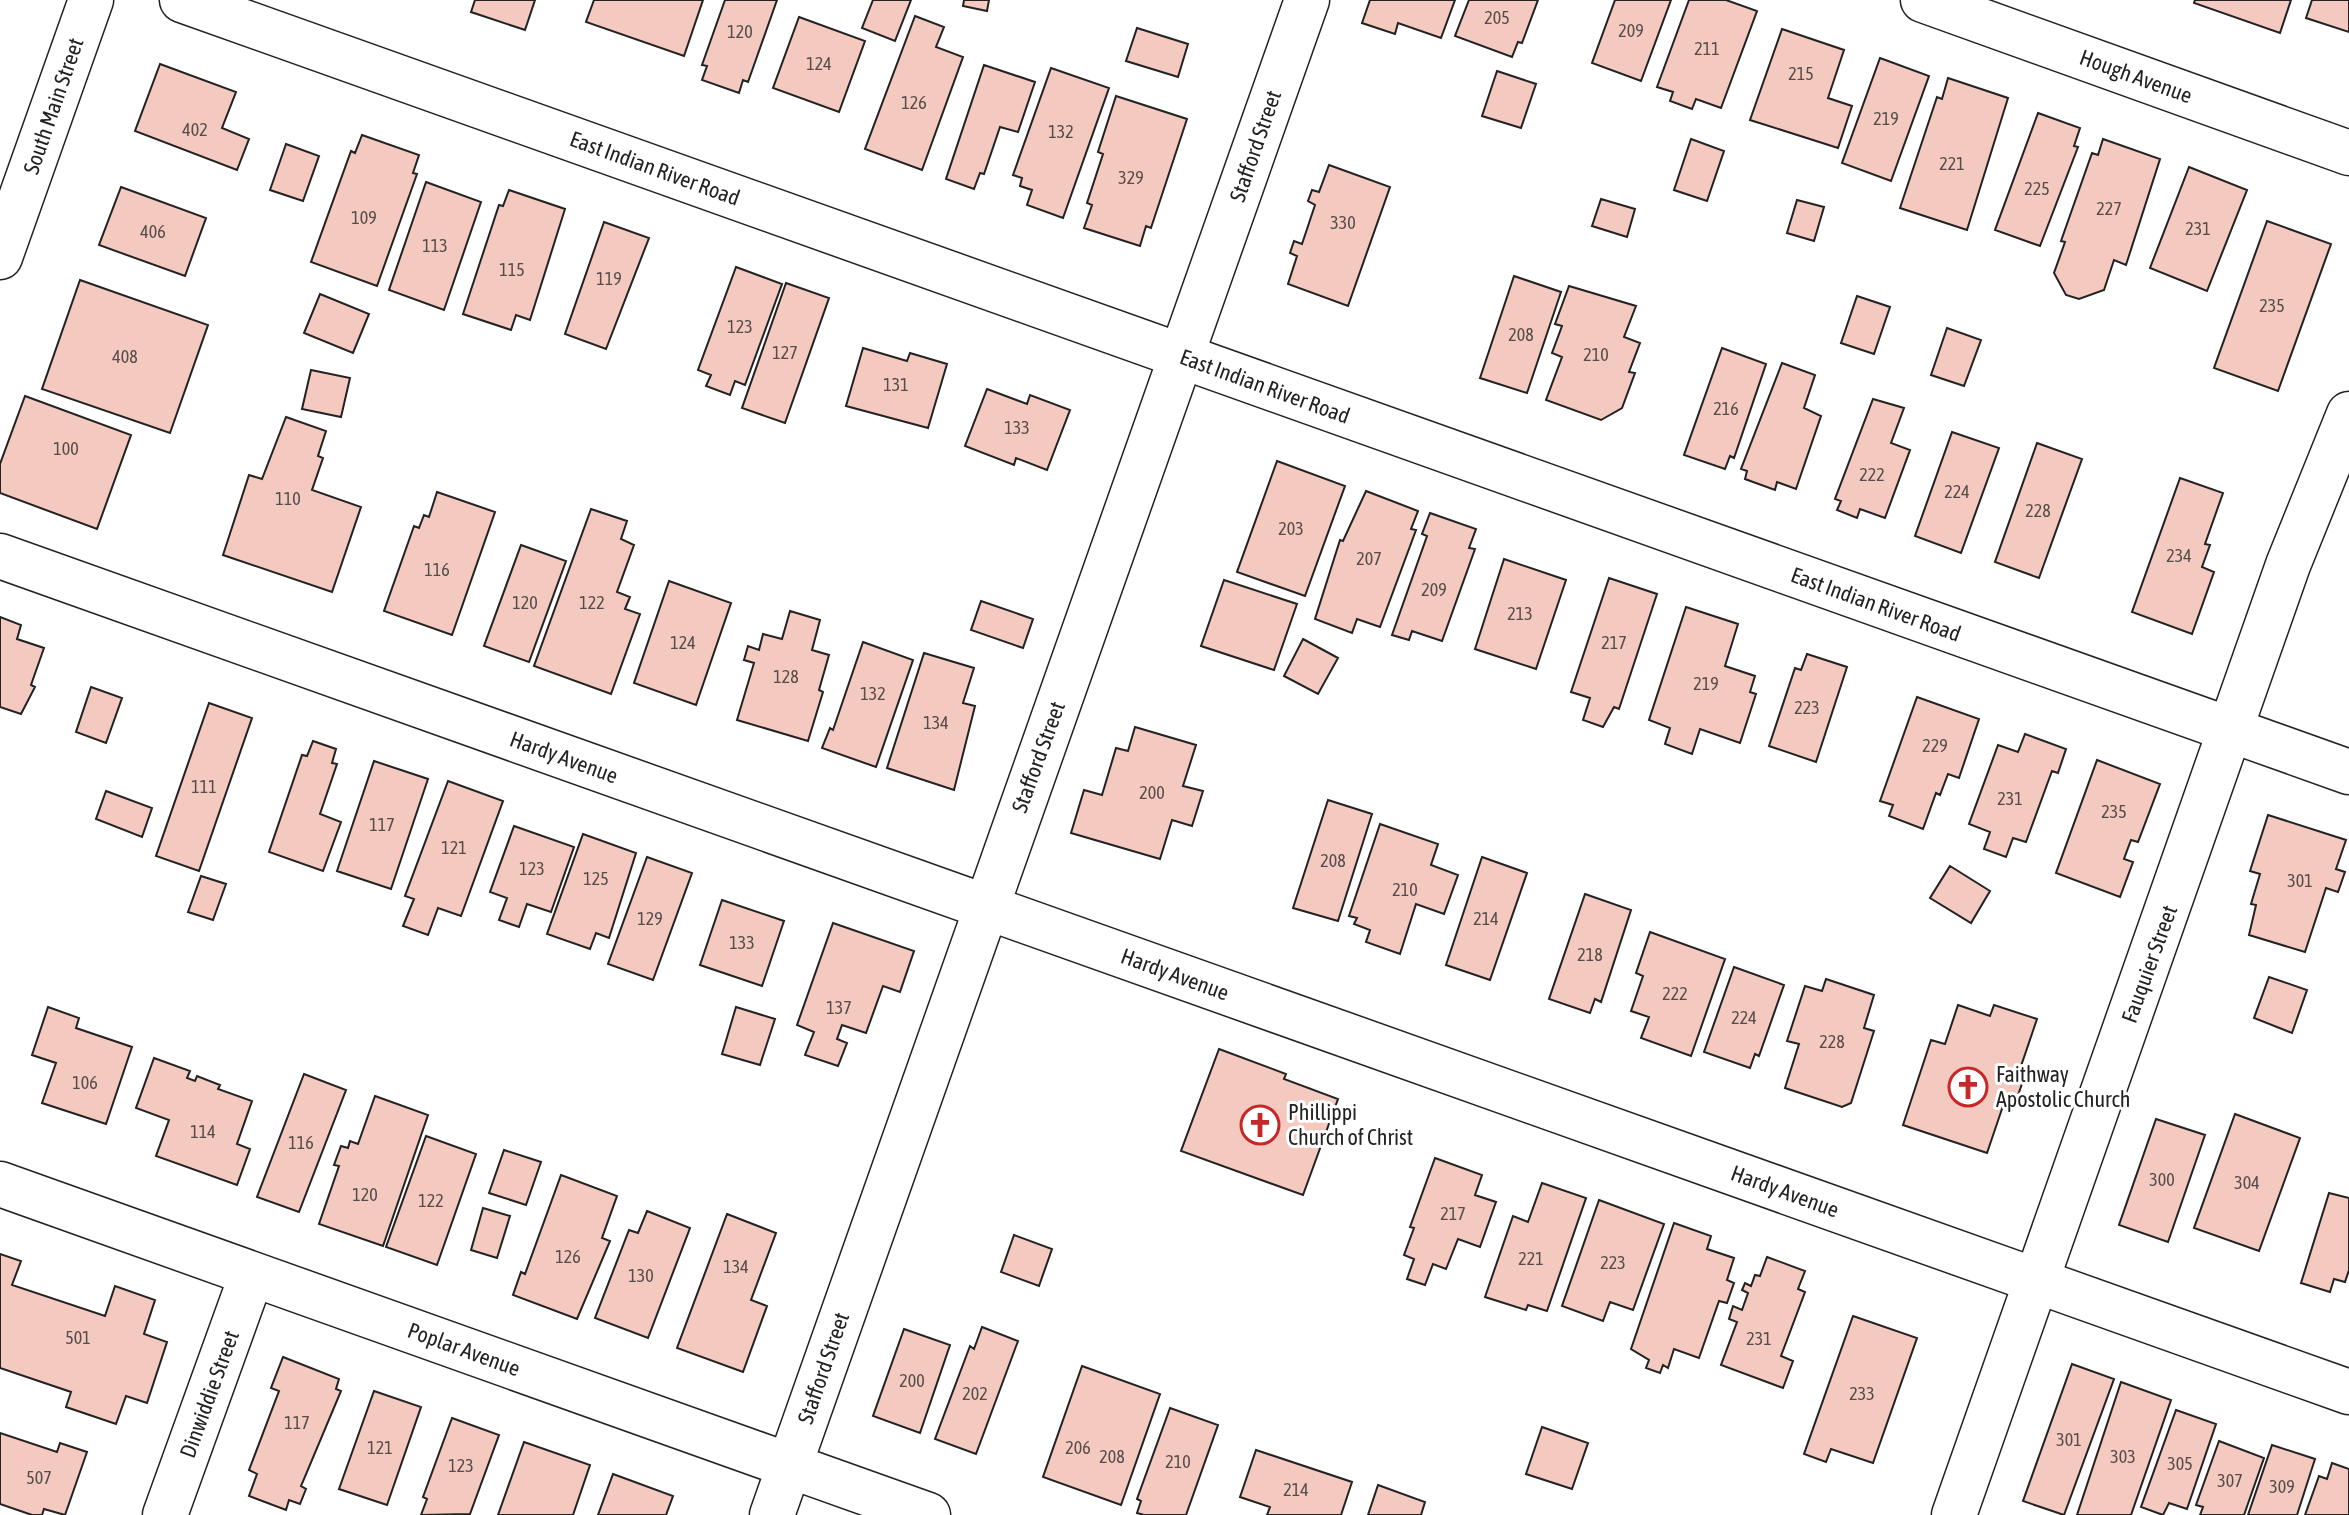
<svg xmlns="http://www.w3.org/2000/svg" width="2349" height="1515" font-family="'Asap Condensed',sans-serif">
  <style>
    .building { fill: #f3c9c0; stroke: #222; stroke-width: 2 }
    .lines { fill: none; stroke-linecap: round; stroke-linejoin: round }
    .minor-casing { stroke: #222; stroke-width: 47 }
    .tertiary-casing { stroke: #222; stroke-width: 47 }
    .minor { stroke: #fff; stroke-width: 44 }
    .tertiary { stroke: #fff; stroke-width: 44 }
    .labels { text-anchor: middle; stroke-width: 6; stroke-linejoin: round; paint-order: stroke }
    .number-label { font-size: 18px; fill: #564c4a }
    .street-label { font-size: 22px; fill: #222; stroke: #fff }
    .poi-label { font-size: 22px; fill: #222; stroke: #fff; text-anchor: start }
  </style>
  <rect width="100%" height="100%" fill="#fff"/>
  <path class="building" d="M475,0H535L525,30L471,12Z
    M594,0H703L684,56L586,22Z
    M725,0H777L748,82L743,80L739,93L702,80L707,66L702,65Z
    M873,0H911L895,41L862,28Z
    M964,0H989L987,11L963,6Z
    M1370,0H1455L1441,38L1398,23L1395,34L1362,23Z
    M1469,0H1538L1522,43L1518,42L1512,57L1455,36Z
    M1615,0H1671L1641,81L1592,63Z
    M1689,0H1726L1757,11L1721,108L1696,99L1692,109L1670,101L1673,92L1657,87Z
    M2195,0H2291L2280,33L2194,3Z
    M2312,0H2349V32L2306,18Z
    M915,16L944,27L936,47L963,57L922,170L865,149Z
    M799,17L865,41L839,112L773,88Z
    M1137,28L1188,44L1178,77L1126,61Z
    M1782,29L1844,50L1828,98L1852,106L1838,148L1750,120Z
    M1880,58L1929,76L1891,181L1842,163Z
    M160,64L236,92L222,128L249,139L237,170L135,131Z
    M984,65L1035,82L1018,132L1000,127L984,174L980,173L974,189L946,179Z
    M1051,68L1109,88L1063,218L1027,205L1032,190L1020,186L1022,178L1013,175Z
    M1497,71L1536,84L1521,128L1482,116Z
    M1948,78L2008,98L1967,230L1900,208L1937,97L1942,99Z
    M1116,96L1187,119L1151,228L1146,226L1140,246L1084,228L1092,205L1087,203L1103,154L1098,152Z
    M2038,113L2080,128L2074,146L2078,147L2040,246L1995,230Z
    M362,135L419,155L413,173L417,174L377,286L311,262L351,151L355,153Z
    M1691,139L1724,151L1707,201L1674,190Z
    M2103,139L2160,159L2126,265L2114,260L2104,290L2079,299L2066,295L2054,273L2065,242L2061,241L2092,153L2098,155Z
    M286,144L319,156L303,201L270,190Z
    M1329,165L1390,187L1348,306L1288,284L1297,256L1290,253L1294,241L1302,244L1315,205L1308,201L1312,190L1319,192Z
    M2189,167L2247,190L2207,291L2150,268Z
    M426,182L481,202L444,310L389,290Z
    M121,187L206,218L185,276L99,245Z
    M509,190L565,209L530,320L516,315L511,330L463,314L499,205L503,206Z
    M1601,199L1635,209L1627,237L1592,226Z
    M1797,200L1824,207L1814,241L1787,233Z
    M2267,221L2331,244L2278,391L2214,368Z
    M604,222L649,238L606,349L565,334Z
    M736,267L782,284L745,385L735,381L730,395L706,386L711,375L698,370Z
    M1514,276L1561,292L1527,393L1480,378Z
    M80,280L208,325L170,433L42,389Z
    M786,283L829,298L785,423L742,408Z
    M1569,286L1636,306L1624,337L1640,343L1629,372L1635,373L1622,408L1601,420L1546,400L1562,357L1552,353L1562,326L1555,324Z
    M320,294L369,314L353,353L304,333Z
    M1857,296L1890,307L1874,354L1841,343Z
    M1947,328L1981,340L1964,386L1931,375Z
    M863,348L907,361L910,353L947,364L928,428L846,406Z
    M1722,348L1766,364L1734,458L1730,456L1725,469L1684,455Z
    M1782,363L1815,375L1804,408L1821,416L1796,489L1777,482L1775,490L1745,479L1747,471L1741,469Z
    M311,370L350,378L341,417L302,409Z
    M987,389L1027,404L1030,395L1070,410L1047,470L1016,458L1014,465L965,446Z
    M25,396L131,435L97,529L0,493V464Z
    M1873,399L1904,408L1891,443L1910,450L1885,518L1860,509L1857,518L1837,510L1841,501L1835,499Z
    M286,417L326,431L318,456L323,458L312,490L361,507L332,592L223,555L249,475L262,479Z
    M1952,432L1999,448L1961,553L1915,536Z
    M2037,443L2082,459L2039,578L1995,562Z
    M1277,461L1345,486L1305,596L1237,572Z
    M2180,478L2223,493L2205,544L2210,545L2202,567L2214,572L2192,634L2132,612Z
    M1366,491L1418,511L1411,529L1416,530L1380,627L1357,619L1352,633L1315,619L1340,540L1343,541Z
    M437,492L495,512L452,635L384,611L414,526L419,528L424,515L429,517Z
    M591,509L627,521L621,539L634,545L617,592L630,597L625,609L640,614L611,694L534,666Z
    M1430,513L1476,529L1469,548L1475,549L1442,641L1412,631L1409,640L1392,635L1427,536L1422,534Z
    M521,545L566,561L529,662L484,646Z
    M1504,559L1566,580L1536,669L1475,649Z
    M1609,578L1657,594L1619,709L1614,707L1603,727L1583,720L1590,698L1571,692Z
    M1224,580L1297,604L1274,670L1201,646Z
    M669,581L731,603L696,705L634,683Z
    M981,601L1033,619L1023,648L971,630Z
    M1686,607L1738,624L1725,666L1755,676L1750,692L1756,694L1740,743L1700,729L1692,754L1665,744L1670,728L1649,720Z
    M790,611L820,620L812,650L829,655L819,690L823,692L808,741L737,720L754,663L744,660L748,646L759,650L763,634L782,639Z
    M0,617L21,625L17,639L44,648L31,685L35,687L21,714L0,707Z
    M1303,639L1338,658L1318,694L1284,676Z
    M863,642L913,660L876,767L822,748L830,728L833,730Z
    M924,653L974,668L963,703L975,706L954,790L887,768Z
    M1807,654L1847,667L1816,762L1769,746L1795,668L1801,670Z
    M91,687L122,698L106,743L76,732Z
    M1917,697L1979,719L1959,778L1948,774L1940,795L1936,793L1923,829L1889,816L1893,805L1880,801Z
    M209,703L252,718L199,871L156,856Z
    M1135,727L1196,745L1183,786L1203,791L1192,826L1172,820L1160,859L1071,833L1084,790L1102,795L1116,748L1128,751Z
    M2025,734L2066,749L2058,773L2052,771L2026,842L2013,838L2006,857L1984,849L1990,832L1969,824L1998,745L2018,752Z
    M313,741L336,749L332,763L337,764L320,814L341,822L323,871L269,852L302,755L307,756Z
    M2097,760L2160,784L2138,842L2131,840L2124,859L2133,862L2120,897L2056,873Z
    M374,761L428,779L391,889L337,871Z
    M448,781L503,801L461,916L438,908L428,935L403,926L414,899L405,896Z
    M106,791L152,808L142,837L96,819Z
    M1328,800L1372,814L1338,921L1293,908Z
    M2268,815L2346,840L2336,869L2345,872L2338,892L2326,888L2305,952L2249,935L2256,905L2251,904L2260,874L2250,871Z
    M1380,824L1438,844L1431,865L1458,875L1444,914L1416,904L1400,954L1366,942L1370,930L1354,924L1357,918L1349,916Z
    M514,826L574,847L551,912L527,904L519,927L499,920L507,898L490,892Z
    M583,834L636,853L609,938L596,933L590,949L547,934Z
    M647,857L692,873L653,980L608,964Z
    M1482,857L1527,873L1490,980L1446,965Z
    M1950,866L1990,891L1971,923L1930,898Z
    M201,876L226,884L213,920L188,912Z
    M1585,894L1631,910L1601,1002L1595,999L1590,1013L1549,999Z
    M722,900L784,921L762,986L700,965Z
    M833,923L914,951L900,992L883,986L866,1033L842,1025L837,1039L847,1043L838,1066L805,1055L814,1032L797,1025Z
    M1650,932L1725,959L1691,1056L1641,1038L1649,1017L1631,1011L1643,976L1636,973Z
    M1734,967L1784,985L1759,1056L1755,1054L1750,1068L1704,1052Z
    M2269,977L2307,990L2292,1033L2254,1018Z
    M1826,979L1874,995L1864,1028L1874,1031L1851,1103L1842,1107L1785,1088L1799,1044L1787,1041L1805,986L1822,991Z
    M1958,1005L1990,1016L1994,1005L2037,1019L2020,1069L2026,1072L2014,1107L2004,1103L1987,1153L1903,1125L1931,1040L1945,1044Z
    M48,1007L79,1018L76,1028L132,1047L106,1124L42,1103L56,1063L32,1055Z
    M736,1007L775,1019L760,1065L722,1054Z
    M1219,1049L1286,1074L1284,1079L1338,1099L1303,1195L1181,1151Z
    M154,1058L190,1071L187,1078L195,1081L197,1076L220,1085L218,1089L252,1101L237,1144L250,1149L237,1185L156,1156L169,1120L136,1108Z
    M304,1074L346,1090L299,1212L257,1197Z
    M375,1096L428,1115L383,1246L319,1224L339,1166L334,1165L341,1146L348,1148L350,1141L358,1144Z
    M2235,1114L2300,1138L2259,1251L2194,1228Z
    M2156,1119L2205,1135L2168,1242L2119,1225Z
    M426,1136L476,1154L437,1265L386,1247Z
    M504,1150L541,1162L526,1205L489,1193Z
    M1435,1158L1482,1175L1475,1195L1496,1202L1480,1247L1458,1239L1446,1269L1433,1264L1425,1285L1407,1279L1414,1259L1404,1255L1414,1228L1410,1227Z
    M561,1175L617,1196L602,1238L610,1241L577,1319L513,1295L521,1272L525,1274Z
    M1542,1183L1586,1198L1547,1311L1528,1305L1526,1310L1485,1297L1513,1216L1528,1222Z
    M2329,1193L2349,1198V1270L2345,1282L2334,1279L2330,1292L2301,1283Z
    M1599,1200L1664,1224L1633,1310L1610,1302L1603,1321L1562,1306Z
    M483,1208L510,1216L497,1258L471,1250Z
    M647,1211L690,1228L648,1338L595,1318L629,1230L638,1233Z
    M727,1214L776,1233L751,1300L767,1306L743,1372L677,1348Z
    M1674,1223L1711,1236L1707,1249L1734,1258L1727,1280L1734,1283L1727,1303L1719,1301L1699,1358L1674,1349L1668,1368L1663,1365L1660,1373L1646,1368L1649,1360L1631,1349Z
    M1014,1235L1052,1249L1039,1286L1001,1272Z
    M0,1254L21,1261L12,1285L105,1316L115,1286L155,1300L144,1334L167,1342L147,1403L126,1396L116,1424L66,1407L71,1392L0,1368Z
    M1767,1257L1805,1271L1798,1289L1805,1292L1781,1356L1793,1361L1783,1388L1721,1365L1737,1322L1729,1319L1733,1306L1742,1310L1748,1293L1742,1290L1745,1283L1751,1286L1755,1275L1760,1276Z
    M1853,1316L1917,1338L1873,1463L1831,1449L1826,1462L1804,1454Z
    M982,1327L1018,1341L976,1454L935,1439L970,1346L974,1349Z
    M904,1329L950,1345L920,1433L873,1416Z
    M283,1357L339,1379L336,1389L341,1391L301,1486L306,1489L300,1504L289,1500L286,1510L249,1496L257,1474L249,1470L279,1391L271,1388Z
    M2072,1364L2114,1379L2064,1515L2023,1501Z
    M1082,1366L1160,1394L1121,1505L1043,1477Z
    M2121,1382L2171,1400L2131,1515H2077Z
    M374,1391L421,1407L387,1505L339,1489Z
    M1170,1408L1218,1425L1186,1515H1144L1137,1513L1141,1501L1137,1499Z
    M2176,1410L2216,1424L2187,1509L2169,1503L2163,1515L2141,1507Z
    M452,1418L499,1435L470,1514L421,1515L427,1499L423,1497Z
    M1542,1427L1588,1443L1572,1489L1526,1474Z
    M0,1433L57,1452L60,1443L87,1452L65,1515L44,1509L42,1515H32L0,1504Z
    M2219,1441L2264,1458L2244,1515H2200L2203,1507L2196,1505Z
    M524,1442L590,1465L573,1515H498Z
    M2272,1445L2315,1459L2297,1515H2248Z
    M1256,1450L1352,1482L1341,1515H1267L1270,1507L1240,1497Z
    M2332,1463L2349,1469V1515H2305L2319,1476L2327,1479Z
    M613,1474L673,1496L666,1515H598Z
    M1378,1485L1425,1502L1421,1515H1368Z"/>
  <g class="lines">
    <defs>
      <path id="minor" d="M1923,0L2349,153
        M0,556L2349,1392
        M0,1184L928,1515
        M165,1515L252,1274
        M772,1515L1307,0
        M1954,1515L2288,565L2349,414"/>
      <path id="tertiary" d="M182,0L2349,772
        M0,257L91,0"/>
    </defs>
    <use href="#minor" class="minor-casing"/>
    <use href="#tertiary" class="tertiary-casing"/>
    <use href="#minor" class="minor"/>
    <use href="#tertiary" class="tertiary"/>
  </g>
  <defs>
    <symbol id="church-ring" viewBox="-11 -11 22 22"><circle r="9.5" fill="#fff" stroke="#c62828" stroke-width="1.5"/><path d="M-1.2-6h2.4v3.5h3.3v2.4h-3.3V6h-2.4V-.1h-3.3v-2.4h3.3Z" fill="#c62828"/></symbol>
  </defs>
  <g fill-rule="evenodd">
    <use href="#church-ring" x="1946" y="1065" width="44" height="44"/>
    <use href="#church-ring" x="1238" y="1103" width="44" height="44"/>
  </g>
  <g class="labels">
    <g class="number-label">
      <text x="1497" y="24">205</text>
      <text x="1631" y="37">209</text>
      <text x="740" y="38">120</text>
      <text x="1707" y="55">211</text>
      <text x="819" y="70">124</text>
      <text x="1801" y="80">215</text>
      <text x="914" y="109">126</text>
      <text x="1886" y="125">219</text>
      <text x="195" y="136">402</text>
      <text x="1061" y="138">132</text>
      <text x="1952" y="170">221</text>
      <text x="1131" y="184">329</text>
      <text x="2037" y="195">225</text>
      <text x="2109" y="215">227</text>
      <text x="364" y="224">109</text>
      <text x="1343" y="229">330</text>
      <text x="2198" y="235">231</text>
      <text x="153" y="238">406</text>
      <text x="435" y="252">113</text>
      <text x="512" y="276">115</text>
      <text x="609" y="285">119</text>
      <text x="2272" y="312">235</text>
      <text x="740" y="333">123</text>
      <text x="1521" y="341">208</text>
      <text x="785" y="359">127</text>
      <text x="1596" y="361">210</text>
      <text x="125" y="363">408</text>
      <text x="896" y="391">131</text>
      <text x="1726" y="415">216</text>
      <text x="1017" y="434">133</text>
      <text x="66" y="455">100</text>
      <text x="1872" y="481">222</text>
      <text x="1957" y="498">224</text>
      <text x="288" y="505">110</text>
      <text x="2038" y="517">228</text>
      <text x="1291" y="535">203</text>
      <text x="2179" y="562">234</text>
      <text x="1369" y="565">207</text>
      <text x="437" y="576">116</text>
      <text x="1434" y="596">209</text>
      <text x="525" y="609">120</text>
      <text x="592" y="609">122</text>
      <text x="1520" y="620">213</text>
      <text x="683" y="649">124</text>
      <text x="1614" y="649">217</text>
      <text x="786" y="683">128</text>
      <text x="1706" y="690">219</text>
      <text x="873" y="700">132</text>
      <text x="1807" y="714">223</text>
      <text x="936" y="729">134</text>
      <text x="1935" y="752">229</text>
      <text x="204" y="793">111</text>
      <text x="1152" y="799">200</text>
      <text x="2010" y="805">231</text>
      <text x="2114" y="818">235</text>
      <text x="382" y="831">117</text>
      <text x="454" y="854">121</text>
      <text x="1333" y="867">208</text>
      <text x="532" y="875">123</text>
      <text x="596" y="885">125</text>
      <text x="2300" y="887">301</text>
      <text x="1405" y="896">210</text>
      <text x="650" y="925">129</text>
      <text x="1486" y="925">214</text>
      <text x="742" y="949">133</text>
      <text x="1590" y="961">218</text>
      <text x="1675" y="1000">222</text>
      <text x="839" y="1014">137</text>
      <text x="1744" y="1024">224</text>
      <text x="1832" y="1048">228</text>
      <text x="85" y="1089">106</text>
      <text x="203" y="1138">114</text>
      <text x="301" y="1149">116</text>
      <text x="2162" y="1186">300</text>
      <text x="2247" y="1189">304</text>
      <text x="365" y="1201">120</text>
      <text x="431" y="1207">122</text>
      <text x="1453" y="1220">217</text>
      <text x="568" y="1263">126</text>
      <text x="1531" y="1265">221</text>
      <text x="1613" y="1269">223</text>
      <text x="736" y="1273">134</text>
      <text x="641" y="1282">130</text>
      <text x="78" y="1344">501</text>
      <text x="1759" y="1345">231</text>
      <text x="912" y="1387">200</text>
      <text x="975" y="1400">202</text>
      <text x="1862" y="1400">233</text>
      <text x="297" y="1429">117</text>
      <text x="2069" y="1446">301</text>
      <text x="380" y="1454">121</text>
      <text x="1078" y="1454">206</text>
      <text x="1112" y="1463">208</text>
      <text x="2123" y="1463">303</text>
      <text x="1178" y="1468">210</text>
      <text x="2180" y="1470">305</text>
      <text x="461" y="1472">123</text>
      <text x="39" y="1484">507</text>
      <text x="2230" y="1487">307</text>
      <text x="2282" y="1493">309</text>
      <text x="1296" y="1496">214</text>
    </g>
    <g class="street-label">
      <text transform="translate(2136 76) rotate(20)" y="8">Hough Avenue</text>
      <text transform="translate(53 106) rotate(-71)" y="8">South Main Street</text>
      <text transform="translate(1255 146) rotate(-71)" y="8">Stafford Street</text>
      <text transform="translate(655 168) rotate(20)" y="8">East Indian River Road</text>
      <text transform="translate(1265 386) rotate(20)" y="8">East Indian River Road</text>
      <text transform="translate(1876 604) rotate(20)" y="8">East Indian River Road</text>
      <text transform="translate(564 757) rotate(20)" y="8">Hardy Avenue</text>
      <text transform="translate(1038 757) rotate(-70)" y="8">Stafford Street</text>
      <text transform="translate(2149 964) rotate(-70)" y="8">Fauquier Street</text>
      <text transform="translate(1175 974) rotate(20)" y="8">Hardy Avenue</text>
      <text transform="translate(1785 1191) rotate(20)" y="8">Hardy Avenue</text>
      <text transform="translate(464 1349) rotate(20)" y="8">Poplar Avenue</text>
      <text transform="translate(823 1368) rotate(-71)" y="8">Stafford Street</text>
      <text transform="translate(209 1394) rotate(-70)" y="8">Dinwiddie Street</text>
    </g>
    <g class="poi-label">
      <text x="1996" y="1082">Faithway<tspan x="1996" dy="25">Apostolic Church</tspan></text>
      <text x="1288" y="1120">Phillippi<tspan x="1288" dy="25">Church of Christ</tspan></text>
    </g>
  </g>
</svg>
